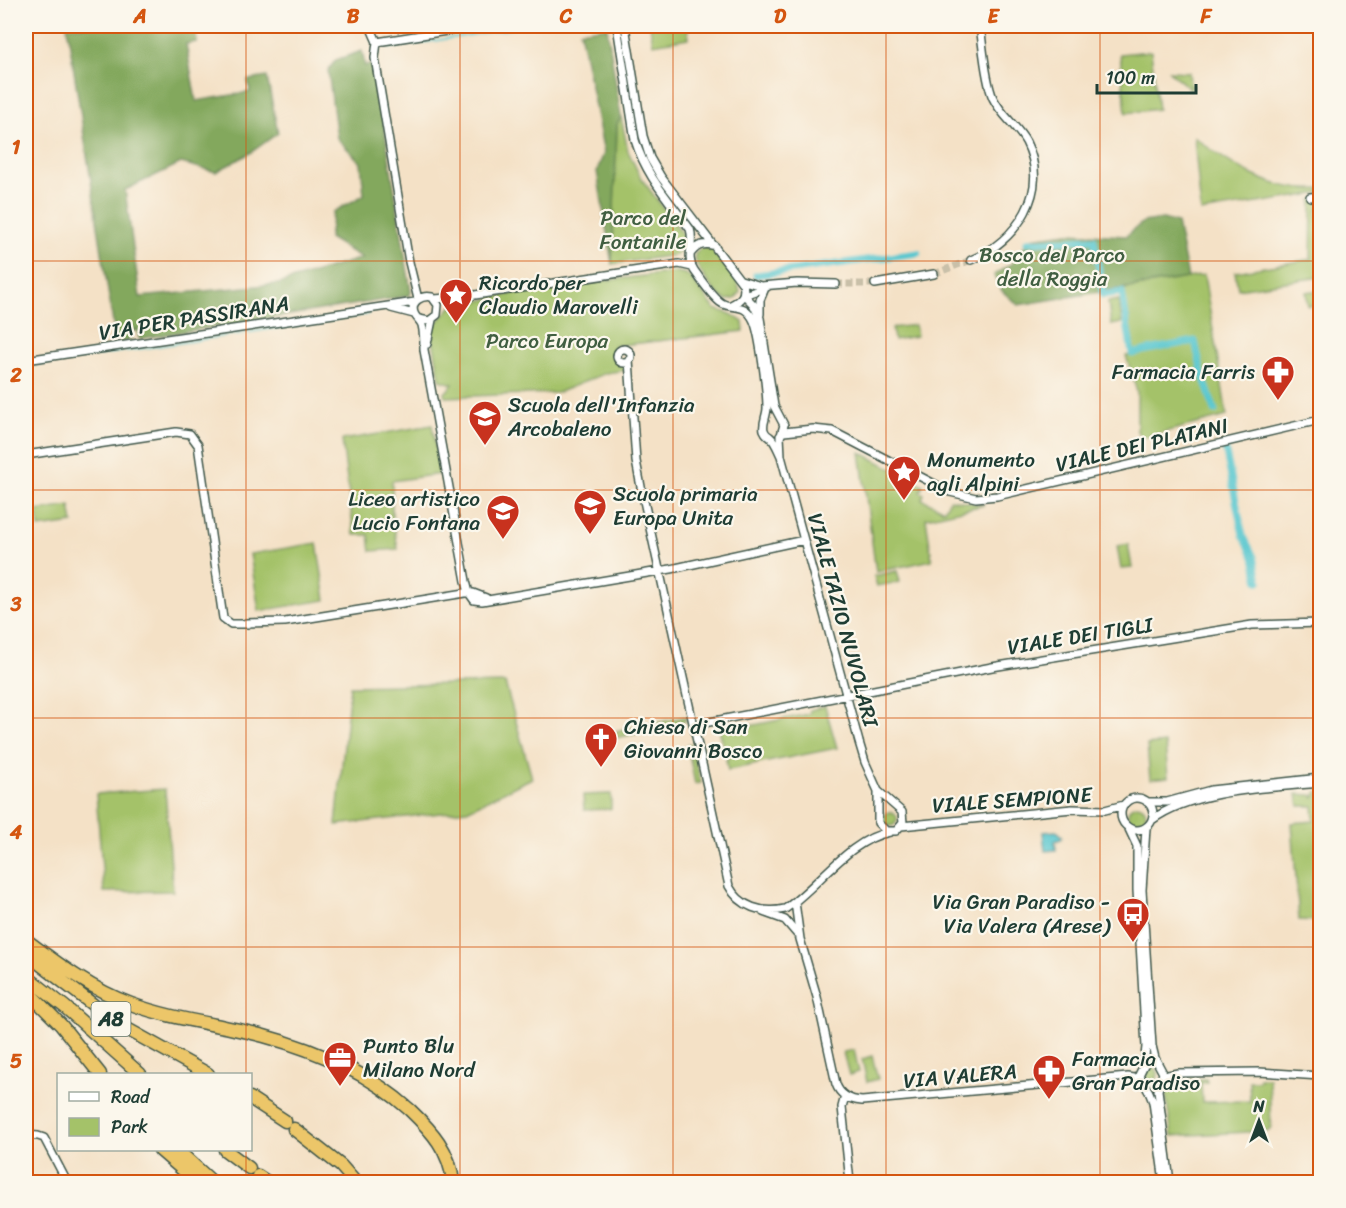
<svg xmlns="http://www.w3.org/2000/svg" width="1346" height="1208" font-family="Sriracha,sans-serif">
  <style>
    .green { fill: #a4c269; stroke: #62804e; stroke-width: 1.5 }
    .forest { fill: #83a85d; stroke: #517248; stroke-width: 1.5 }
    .water { fill: #5ac7cf; stroke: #3c8282; stroke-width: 1.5 }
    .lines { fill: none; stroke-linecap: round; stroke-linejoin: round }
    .stream { stroke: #5ac7cf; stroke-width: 2 }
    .canal { stroke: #5ac7cf; stroke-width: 7 }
    .street-tunnel { stroke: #c9c0a9; stroke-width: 7; stroke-dasharray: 7 3.5; stroke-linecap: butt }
    .street-casing { stroke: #3f564a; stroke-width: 10 }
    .highway-casing { stroke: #3f564a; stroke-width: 15 }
    .street { stroke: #fff; stroke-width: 7 }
    .highway { stroke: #ecc669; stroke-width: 12 }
    .grid { fill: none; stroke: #d45610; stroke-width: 1.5; stroke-opacity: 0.55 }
    .labels { text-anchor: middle; stroke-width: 4.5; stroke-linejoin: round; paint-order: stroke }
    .shield { fill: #fbf7ec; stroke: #61756b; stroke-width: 1.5 }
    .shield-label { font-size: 20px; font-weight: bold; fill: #1f3d34 }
    .park-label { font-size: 21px; fill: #405e41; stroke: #fbf7ec }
    .poi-label { font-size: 21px; fill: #1f3d34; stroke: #fbf7ec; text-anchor: start }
    .street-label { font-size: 21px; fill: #1f3d34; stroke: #fbf7ec }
    .neatline { fill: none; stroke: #d45610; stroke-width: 2 }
    .grid-label { font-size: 20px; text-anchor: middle; font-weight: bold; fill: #d45610 }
  </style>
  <rect width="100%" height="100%" fill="#fbf7ec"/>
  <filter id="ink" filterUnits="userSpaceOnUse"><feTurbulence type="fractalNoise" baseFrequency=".0167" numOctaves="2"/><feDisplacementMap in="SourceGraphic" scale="12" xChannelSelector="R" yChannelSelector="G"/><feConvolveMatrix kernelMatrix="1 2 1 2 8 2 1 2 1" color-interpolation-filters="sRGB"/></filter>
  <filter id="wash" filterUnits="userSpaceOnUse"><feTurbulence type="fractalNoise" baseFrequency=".008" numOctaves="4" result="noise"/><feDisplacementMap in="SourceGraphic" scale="24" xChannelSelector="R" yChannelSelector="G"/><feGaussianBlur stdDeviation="1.35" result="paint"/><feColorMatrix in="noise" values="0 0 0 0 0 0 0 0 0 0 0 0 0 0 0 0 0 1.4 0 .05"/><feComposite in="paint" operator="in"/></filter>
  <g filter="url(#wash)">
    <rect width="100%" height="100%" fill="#f4e1c6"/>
    <path class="green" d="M650,26H687L689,38L653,44Z
      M1151,51L1158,109L1126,113L1120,54Z
      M1169,71L1189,72L1190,83L1193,86L1190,89Z
      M621,117L628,151L641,178L684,236L681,249L676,255L612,264L617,124Z
      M1194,137C1232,166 1270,192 1320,189V193L1201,212Z
      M1312,200L1320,201V209L1317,210L1319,225L1320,226V277L1238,289L1235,272L1311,259Z
      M702,247L712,249L737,281L740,292L735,299L726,300C715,294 693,266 695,254Z
      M677,272L686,274L690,277L715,309L731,314L743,322L744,331L614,346L617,363L626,366L627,370L606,373L557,393L445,397V393L453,384L440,380L431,329L451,307L534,289Z
      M1204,275L1227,416L1141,438L1137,431V391L1126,356L1135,355L1124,289Z
      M1320,290V304L1308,306L1306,292Z
      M1119,300L1122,323L1111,325L1108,302Z
      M915,325L917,336L894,340L892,328Z
      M432,425L440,474L392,481V516L398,549L371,551L369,535H354L342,440Z
      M860,452L923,485L920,492L924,494L922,499L944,510L950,499L984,505L926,518L932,560L876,572Z
      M70,506L73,523L39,528L37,511Z
      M317,543L326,600L259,611L250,554Z
      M1128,544L1132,568L1121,569L1117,546Z
      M897,571L900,582L877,586L874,576Z
      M505,683L532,778L467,810L336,825L350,686Z
      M825,706L837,748L728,770L726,759L729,758L727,751H724L719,727L736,724L739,728L809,714L810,710Z
      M685,717L686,721L680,722V725L615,738L616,731Z
      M1165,743L1168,777L1150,779L1147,745Z
      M692,744L701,783L695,784L687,745Z
      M165,789L173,891L104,892L96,794Z
      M1320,791V921L1299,920L1292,823L1314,821L1313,806H1299L1297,794L1312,795L1314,798L1317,792Z
      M611,794V809L584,810L583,795Z
      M1128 814a9 9 0 1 1 18 0a9 9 0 1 1-18 0Z
      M883 819a7 7 0 1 1 14 0a7 7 0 1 1-14 0Z
      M854,1050L859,1072L849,1075L843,1052Z
      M872,1056L878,1079L867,1082L862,1059Z
      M1144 1074a7 7 0 1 1 14 0a7 7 0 1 1-14 0Z
      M1259,1078H1269L1271,1127L1268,1131L1172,1136L1166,1097L1168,1085L1179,1083L1178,1080L1206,1079L1207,1082L1201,1083L1202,1102L1250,1101L1249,1081H1258Z"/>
    <path class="forest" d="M67,26H195L197,42L186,44L196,101L250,92L248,80L267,77L278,133L250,153L216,172L181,163L125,190L140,297L278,284L362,258L329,238L333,212L364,195L361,163L337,138L328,70L336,60L362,51L365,66L374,64L411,292L408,296L139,339L137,329L130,333L131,340L122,342L115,336Z
      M607,27L621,117L617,124L612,264L597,171L604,153L580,31Z
      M1163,219L1177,223L1188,278L1018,305L1002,291L994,275L1012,263L1031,238L1068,233L1126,236L1143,222Z"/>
    <path class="water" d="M1057,831L1062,836L1061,839L1055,841L1056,850L1045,851L1043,832Z"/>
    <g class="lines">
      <path class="stream" d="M389,48L527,26
        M26,366L368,314"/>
      <path class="canal" d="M1027,242L1094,239L1103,295L1122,292L1132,354L1140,352
        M756,275L918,253
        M1143,351L1195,341L1202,373
        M1203,376L1215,411
        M1225,448L1243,535L1254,557L1259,581"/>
    </g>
  </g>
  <g filter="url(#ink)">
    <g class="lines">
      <path class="street-tunnel" d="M934,274L971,260
        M836,284H875"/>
      <defs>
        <path id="street" d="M370,26L377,42L375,58L409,262L418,299
          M617,26L635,140C646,176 668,199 690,229C695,243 685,257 694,270C701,280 710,294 720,302C731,311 744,300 754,321C760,335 767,391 767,408C767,415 762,424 764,430C766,435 766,434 770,437C775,441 778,450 781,456
          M625,26L643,136L650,158L661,177L743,284C746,295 741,300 731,305
          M377,42L478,26
          M1310,197L1320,196
          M691,253C698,244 705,243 715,246
          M971,260C1017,241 1051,191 1026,142C1017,126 1001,115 993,98C985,80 983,45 980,26
          M741,280L761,286L797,283L836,284
          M875,284L934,274
          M744,295L753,304L760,318L774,406L784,425L781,435
          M744,295L767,287
          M434,299L462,297L679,264L692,267
          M391,308L414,314
          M760,314V300L765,288
          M419,319L429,321L437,315L438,305L432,297C422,295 410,301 414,313C416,318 420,320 422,325C424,333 424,342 424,350L466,581L469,593L474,600L482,601L671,569L804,540
          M427,344L432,320
          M617 356a7 7 0 1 1 14 0a7 7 0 1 1-14 0Z
          M26,360L415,302
          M629,360L636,461L642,492L729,886C740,907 762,914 785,909C818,887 849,839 890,832
          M784,432L813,429L832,431L950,492L976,498L997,496L1320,420
          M780,436L781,456L859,742L865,762L878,791V823L886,831H896L903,823L902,812L878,791
          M26,455L176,432L190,434L198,445L223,618L231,624H248
          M246,623L285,622L465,593H473L486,598
          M694,725L992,667L1252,625L1320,623
          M1121 814a16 16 0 1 1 32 0a16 16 0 1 1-32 0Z
          M1147,802H1167L1211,790L1320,778
          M1152,820C1193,789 1270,788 1320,783
          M901,826L1072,809L1105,810L1124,805
          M1146,828L1142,890L1152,1046L1155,1058L1163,1073L1158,1090L1170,1182
          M1129,829L1137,846V890L1146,1047L1144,1065L1139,1075L1149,1092L1153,1102L1164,1182
          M795,902L800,939L817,997L836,1084C840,1096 850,1100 862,1101L1128,1077L1140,1079
          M763,912L785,920L797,934
          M1163,1076L1178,1073L1259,1072L1320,1076
          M845,1096L842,1107L850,1182
          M26,1135L38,1136L44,1138L67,1182"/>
        <path id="highway" d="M26,940C58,964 92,990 131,1004C174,1020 220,1024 264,1036C316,1050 369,1073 410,1110C432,1131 450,1151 453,1182
          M26,953L118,1024L208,1074
          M26,976L65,1007L140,1074
          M26,990L61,1025L100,1074
          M250,1098L285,1121
          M294,1129L341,1166L355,1182
          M160,1150L197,1182
          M177,1150L212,1182
          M225,1150L249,1168
          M258,1176L267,1182"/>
      </defs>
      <use href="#street" class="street-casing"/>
      <use href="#highway" class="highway-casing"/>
      <use href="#street" class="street"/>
      <use href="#highway" class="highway"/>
    </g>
  </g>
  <path class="grid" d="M246,26V1074M460,26V1182M673,26V1182M886,26V1182M1100,26V1182M26,261H1320M26,490H1320M26,718H1320M26,947H1320M246,1150V1182"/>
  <defs>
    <symbol id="sight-pin" viewBox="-11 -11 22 30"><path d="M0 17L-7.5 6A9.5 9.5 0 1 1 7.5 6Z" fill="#c8321e" stroke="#fbf7ec"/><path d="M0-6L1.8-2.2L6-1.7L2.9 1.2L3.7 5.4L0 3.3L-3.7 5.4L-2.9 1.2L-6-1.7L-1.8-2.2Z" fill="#fff"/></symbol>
    <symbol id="pharmacy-pin" viewBox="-11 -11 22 30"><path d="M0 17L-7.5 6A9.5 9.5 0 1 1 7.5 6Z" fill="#c8321e" stroke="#fbf7ec"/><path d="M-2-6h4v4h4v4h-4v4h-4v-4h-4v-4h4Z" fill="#fff"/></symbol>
    <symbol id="school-pin" viewBox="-11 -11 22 30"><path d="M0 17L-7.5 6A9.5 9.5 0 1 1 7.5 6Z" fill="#c8321e" stroke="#fbf7ec"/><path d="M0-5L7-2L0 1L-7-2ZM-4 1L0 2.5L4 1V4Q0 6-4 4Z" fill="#fff"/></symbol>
    <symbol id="church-pin" viewBox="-11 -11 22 30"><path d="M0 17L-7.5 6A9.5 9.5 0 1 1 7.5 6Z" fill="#c8321e" stroke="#fbf7ec"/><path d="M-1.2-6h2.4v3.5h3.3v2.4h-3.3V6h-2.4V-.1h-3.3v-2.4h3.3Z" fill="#fff"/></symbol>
    <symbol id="bus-pin" viewBox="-11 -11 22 30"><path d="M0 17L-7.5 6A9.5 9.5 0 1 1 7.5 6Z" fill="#c8321e" stroke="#fbf7ec"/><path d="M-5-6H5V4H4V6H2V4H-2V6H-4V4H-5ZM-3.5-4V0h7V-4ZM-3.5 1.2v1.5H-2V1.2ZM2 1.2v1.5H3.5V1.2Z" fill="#fff"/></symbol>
    <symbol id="office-pin" viewBox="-11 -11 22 30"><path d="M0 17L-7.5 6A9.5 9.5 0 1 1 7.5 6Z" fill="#c8321e" stroke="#fbf7ec"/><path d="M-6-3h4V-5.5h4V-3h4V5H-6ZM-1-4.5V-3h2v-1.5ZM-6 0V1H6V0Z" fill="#fff"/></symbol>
  </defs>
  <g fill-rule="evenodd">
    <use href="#sight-pin" x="437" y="276" width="38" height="52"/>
    <use href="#pharmacy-pin" x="1259" y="353" width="38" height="52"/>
    <use href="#school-pin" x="466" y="398" width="38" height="52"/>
    <use href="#sight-pin" x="885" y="453" width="38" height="52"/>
    <use href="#school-pin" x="571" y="487" width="38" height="52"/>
    <use href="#school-pin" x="484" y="492" width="38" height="52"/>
    <use href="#church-pin" x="582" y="720" width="38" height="52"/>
    <use href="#bus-pin" x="1114" y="895" width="38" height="52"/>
    <use href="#office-pin" x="321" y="1039" width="38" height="52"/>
    <use href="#pharmacy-pin" x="1030" y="1052" width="38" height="52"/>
  </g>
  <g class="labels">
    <rect class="shield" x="91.5" y="1002" width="39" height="34" rx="4.5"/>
    <g class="shield-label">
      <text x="111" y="1026">A8</text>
    </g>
    <g class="park-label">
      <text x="643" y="225">Parco del<tspan x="643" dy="24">Fontanile</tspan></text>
      <text x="1052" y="262">Bosco del Parco<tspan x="1052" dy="24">della Roggia</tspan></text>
      <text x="547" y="348">Parco Europa</text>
    </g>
    <g class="poi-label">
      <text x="479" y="290">Ricordo per<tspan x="479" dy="24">Claudio Marovelli</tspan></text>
      <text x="1255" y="379" text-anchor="end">Farmacia Farris</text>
      <text x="508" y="412">Scuola dell'Infanzia<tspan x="508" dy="24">Arcobaleno</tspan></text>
      <text x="927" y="467">Monumento<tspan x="927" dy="24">agli Alpini</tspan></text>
      <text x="613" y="501">Scuola primaria<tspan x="613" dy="24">Europa Unita</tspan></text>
      <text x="480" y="506" text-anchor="end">Liceo artistico<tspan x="480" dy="24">Lucio Fontana</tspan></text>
      <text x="624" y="734">Chiesa di San<tspan x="624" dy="24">Giovanni Bosco</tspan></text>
      <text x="1110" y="909" text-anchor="end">Via Gran Paradiso -<tspan x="1110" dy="24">Via Valera (Arese)</tspan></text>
      <text x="363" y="1053">Punto Blu<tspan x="363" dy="24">Milano Nord</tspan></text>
      <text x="1072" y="1066">Farmacia<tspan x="1072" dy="24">Gran Paradiso</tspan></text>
    </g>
    <g class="street-label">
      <text transform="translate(194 318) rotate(-9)" y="7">VIA PER PASSIRANA</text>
      <text transform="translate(1142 445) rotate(-13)" y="7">VIALE DEI PLATANI</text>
      <text transform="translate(843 620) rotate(75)" y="7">VIALE TAZIO NUVOLARI</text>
      <text transform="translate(1080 636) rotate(-9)" y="7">VIALE DEI TIGLI</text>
      <text transform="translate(1012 800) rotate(-4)" y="7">VIALE SEMPIONE</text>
      <text transform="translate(960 1076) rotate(-5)" y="7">VIA VALERA</text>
    </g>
  </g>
  <rect width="1346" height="1208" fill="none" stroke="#fbf7ec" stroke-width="66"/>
  <rect x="57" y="1073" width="195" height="78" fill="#fbf7ec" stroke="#a3ada2" stroke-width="1.5"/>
  <rect x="69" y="1092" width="30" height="9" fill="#ffffff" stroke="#a3ada2" stroke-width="1.5"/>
  <text x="111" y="1103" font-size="18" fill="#1f3d34">Road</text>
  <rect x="69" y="1118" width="30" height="18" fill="#a4c269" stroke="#a3ada2" stroke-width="1.5"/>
  <text x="111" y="1133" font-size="18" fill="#1f3d34">Park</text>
  <g transform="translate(1259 1121)" stroke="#fbf7ec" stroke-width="4.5" paint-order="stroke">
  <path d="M0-4.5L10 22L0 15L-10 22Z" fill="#1f3d34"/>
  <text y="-9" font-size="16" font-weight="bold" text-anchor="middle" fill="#1f3d34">N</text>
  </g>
  <path d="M1097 84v9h99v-9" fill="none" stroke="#1f3d34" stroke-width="3"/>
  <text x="1106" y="84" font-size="18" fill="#1f3d34" stroke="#fbf7ec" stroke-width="4.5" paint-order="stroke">100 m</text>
  <rect x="33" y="33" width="1280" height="1142" class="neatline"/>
  <g class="grid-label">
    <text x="140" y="23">A</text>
    <text x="353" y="23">B</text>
    <text x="566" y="23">C</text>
    <text x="780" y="23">D</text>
    <text x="993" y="23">E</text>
    <text x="1206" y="23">F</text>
    <text x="16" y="154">1</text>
    <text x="16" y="382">2</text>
    <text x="16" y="611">3</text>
    <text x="16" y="839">4</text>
    <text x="16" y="1068">5</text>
  </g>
</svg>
